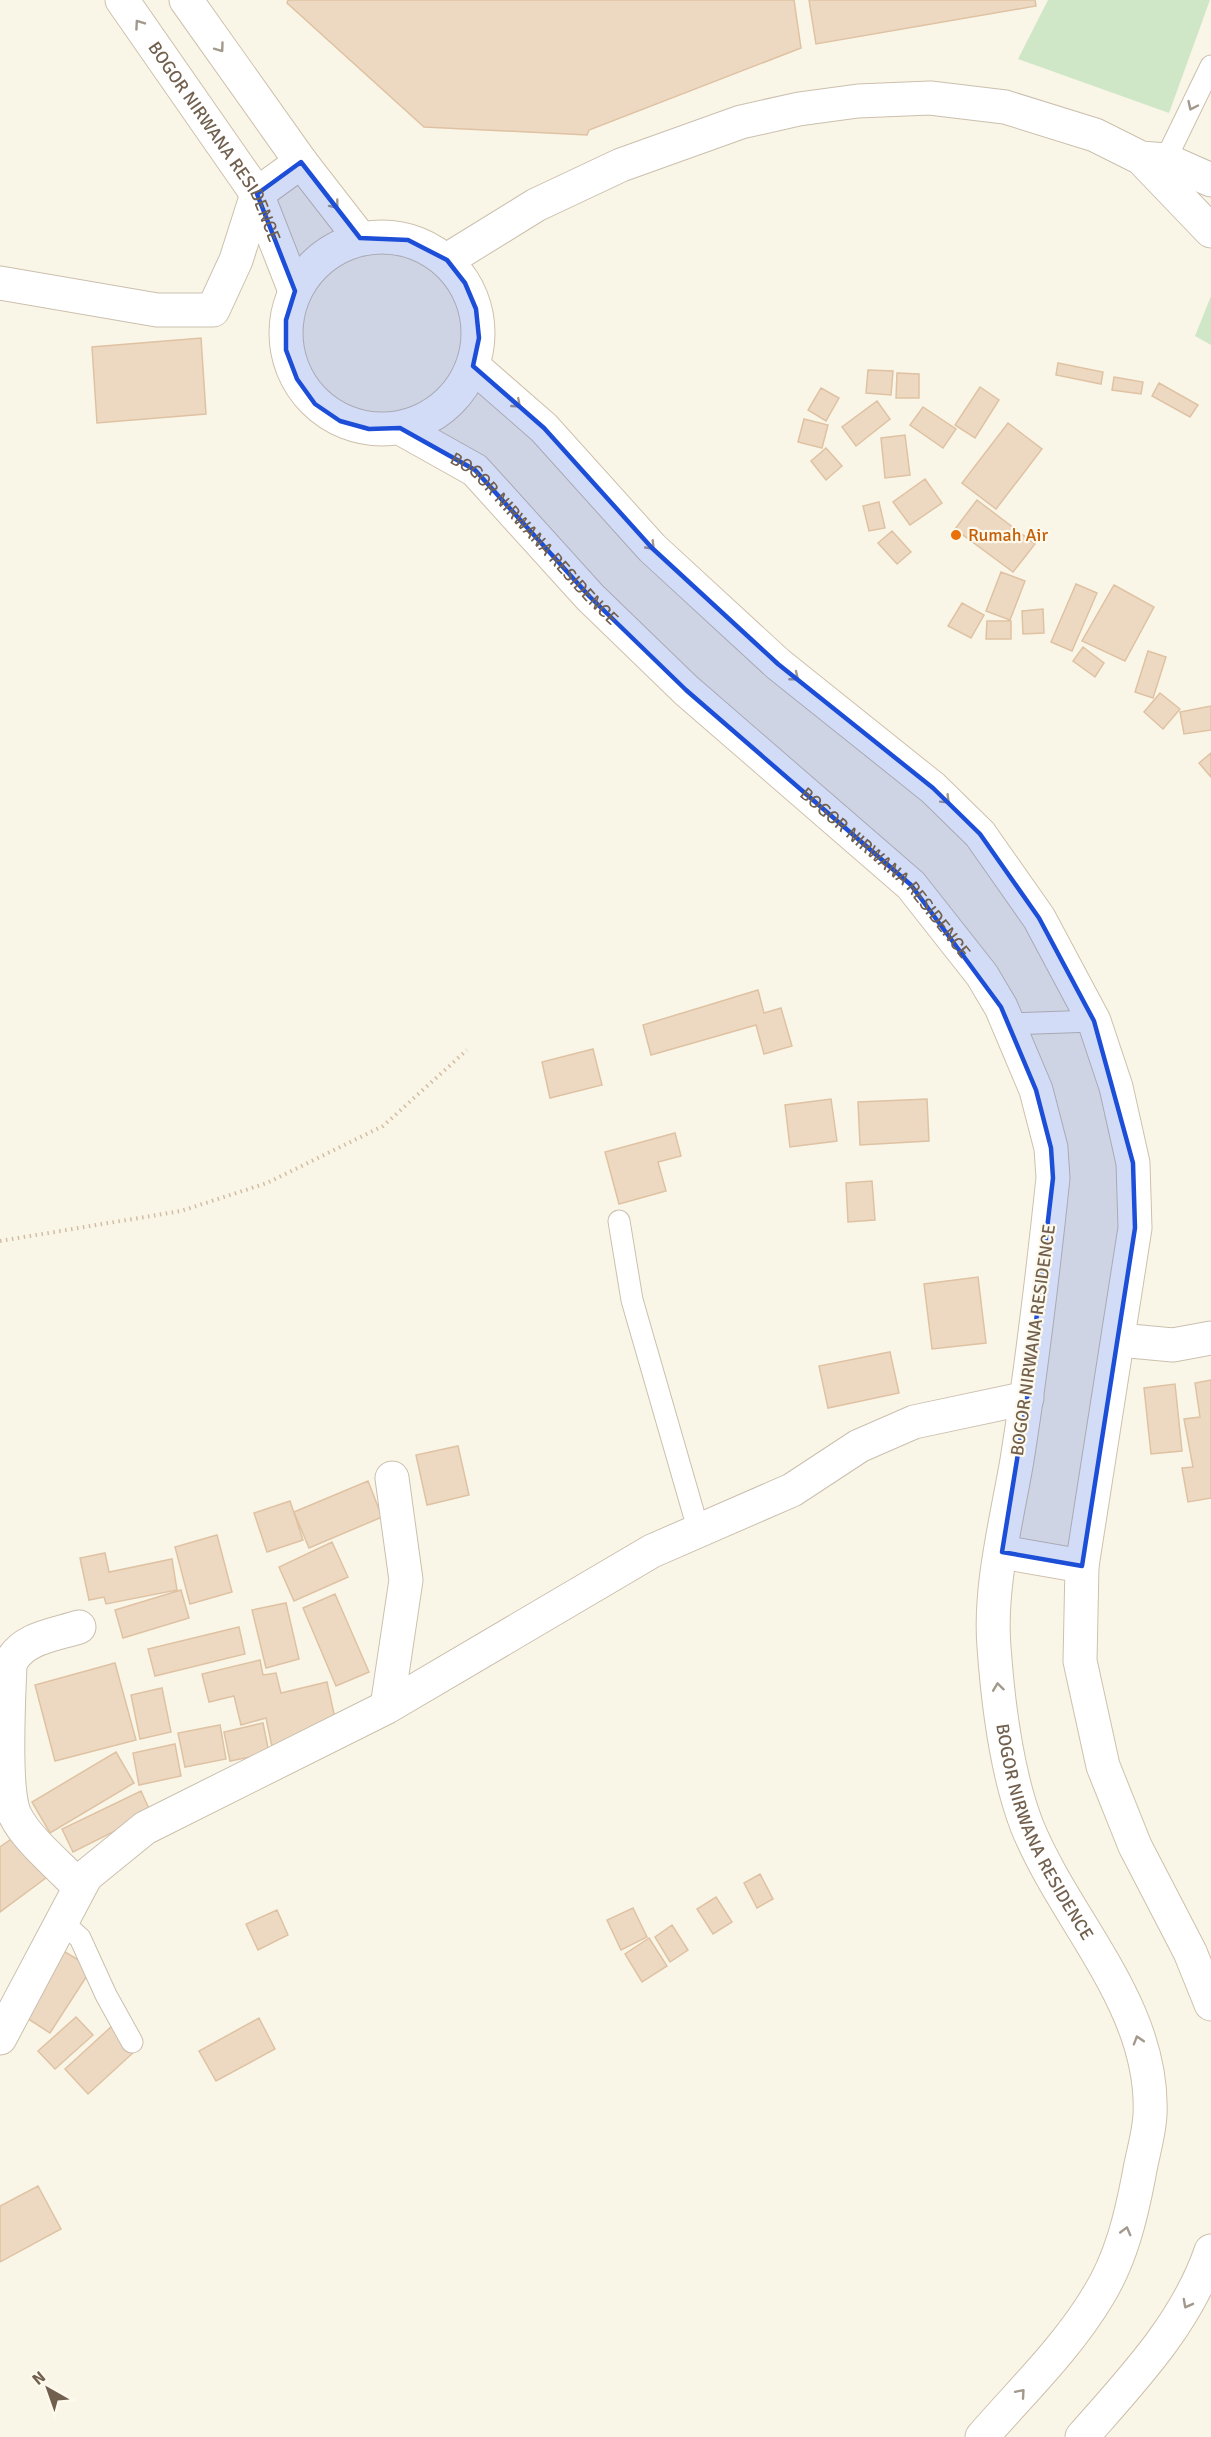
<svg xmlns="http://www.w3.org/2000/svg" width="1211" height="2437" font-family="Signika,sans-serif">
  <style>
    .green { fill: #cfe7c7 }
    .building { fill: #edd9c1; stroke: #dfc2a3; stroke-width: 1.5 }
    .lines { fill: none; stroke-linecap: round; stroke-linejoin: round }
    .lane-casing { stroke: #cbbfae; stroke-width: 23 }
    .street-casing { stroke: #cbbfae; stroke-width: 35 }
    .secondary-casing { stroke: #cec0ac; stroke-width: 35 }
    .path { stroke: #d2bca4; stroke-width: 4; stroke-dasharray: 1.5 4.5; stroke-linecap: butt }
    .lane { stroke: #fff; stroke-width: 21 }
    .street { stroke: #fff; stroke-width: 33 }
    .secondary { stroke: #fff; stroke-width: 33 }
    .oneway { stroke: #a3988c }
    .marked { fill: #1d4ed8; fill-opacity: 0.2; stroke: #1d4ed8; stroke-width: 4.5; stroke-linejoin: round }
    .food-dot { fill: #e8710a; stroke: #fdf9ed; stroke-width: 2 }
    .labels { text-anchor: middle; stroke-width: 4.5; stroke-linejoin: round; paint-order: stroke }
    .street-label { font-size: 18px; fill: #72604e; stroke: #fdf9ed }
    .food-label { font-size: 18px; fill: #c56008; stroke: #fdf9ed; text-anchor: start }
  </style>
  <rect width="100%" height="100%" fill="#faf6e7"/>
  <path class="green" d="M1048,0H1210L1169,113L1018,59Z
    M1211,296V345L1195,336Z"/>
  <path class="building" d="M288,0H794L801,48L589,130L587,135L424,127L287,3Z
    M809,0H1035L1036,6L816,44Z
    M201,338L206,414L97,423L92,347Z
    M1058,363L1103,372L1101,384L1056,375Z
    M868,370L893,371L891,395L866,393Z
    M897,373L919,374V398H896Z
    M1114,377L1143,382L1141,394L1112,390Z
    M1159,383L1198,405L1190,417L1152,396Z
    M980,387L999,400L975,438L955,425Z
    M821,388L839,398L826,421L808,410Z
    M877,401L890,419L856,446L842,427Z
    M923,407L956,429L943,448L910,425Z
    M804,419L828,425L822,448L798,442Z
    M1008,423L1042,449L996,509L962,483Z
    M905,435L910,475L885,478L881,438Z
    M826,448L842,466L826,480L811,461Z
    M925,479L942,503L910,525L893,502Z
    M977,500L1035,544L1013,572L955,529Z
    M879,502L885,528L869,531L863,506Z
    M892,531L911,552L897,564L878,543Z
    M1001,572L1025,581L1010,620L986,611Z
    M1076,584L1097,593L1072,651L1051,642Z
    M1114,585L1154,607L1125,661L1082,641Z
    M962,603L984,615L971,638L948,626Z
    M1043,609L1044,633L1023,634L1022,611Z
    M987,621H1011V639H986Z
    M1083,647L1104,663L1095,677L1073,661Z
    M1148,651L1166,657L1153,698L1135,692Z
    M1160,693L1180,709L1163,729L1144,712Z
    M1211,706V730L1184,734L1180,712Z
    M1211,753V777L1199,763Z
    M758,990L764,1013L781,1008L792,1046L764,1054L756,1025L651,1055L643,1025Z
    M593,1049L602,1085L550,1098L542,1062Z
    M831,1099L837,1141L790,1147L785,1105Z
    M927,1099L929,1141L860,1145L858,1102Z
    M675,1133L681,1156L658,1162L666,1191L619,1204L605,1152Z
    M872,1181L875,1220L848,1222L846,1183Z
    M978,1277L986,1343L932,1349L924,1284Z
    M890,1352L899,1393L828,1408L819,1366Z
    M1211,1380V1498L1188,1502L1182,1468L1193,1467L1184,1419L1200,1417L1195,1383Z
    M1175,1384L1182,1451L1151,1454L1144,1388Z
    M458,1446L469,1495L427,1505L416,1455Z
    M368,1481L382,1517L309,1548L294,1512Z
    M290,1501L303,1540L267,1552L254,1513Z
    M217,1535L232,1592L190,1604L175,1547Z
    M332,1542L348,1577L294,1601L279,1567Z
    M105,1553L109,1572L172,1559L177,1590L106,1604L104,1597L89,1600L80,1558Z
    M181,1590L189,1618L123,1638L115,1610Z
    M335,1594L369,1672L336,1686L303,1608Z
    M286,1603L299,1659L266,1668L252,1610Z
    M239,1627L245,1654L155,1676L148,1649Z
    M260,1660L263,1675L276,1673L281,1693L327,1682L338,1732L272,1747L266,1718L241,1725L234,1696L209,1702L202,1674Z
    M115,1663L136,1740L55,1761L35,1685Z
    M162,1688L171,1732L140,1739L131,1695Z
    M263,1723L269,1753L230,1761L224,1732Z
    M220,1725L226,1759L185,1767L178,1733Z
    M175,1744L181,1776L139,1785L133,1753Z
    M116,1752L134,1783L50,1833L32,1802Z
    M141,1791L151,1813L73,1852L62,1829Z
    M20,1833L54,1872L0,1912V1847Z
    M760,1874L773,1899L757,1908L744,1883Z
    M716,1897L732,1922L713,1934L697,1909Z
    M633,1908L647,1937L621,1950L607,1920Z
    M277,1910L288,1935L258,1950L246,1924Z
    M672,1925L688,1950L670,1962L655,1937Z
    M649,1938L667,1966L642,1982L625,1954Z
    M60,1949L92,1968L50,2033L19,2013Z
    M76,2017L93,2035L55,2069L38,2051Z
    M259,2018L275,2049L216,2081L199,2051Z
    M112,2026L135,2051L88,2094L65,2069Z
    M38,2186L61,2229L0,2262V2206Z"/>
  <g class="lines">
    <defs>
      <path id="lane" d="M1160,171L1211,66
        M1009,1024L1094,1021
        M619,1221L632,1300L699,1532
        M61,1921L80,1938L106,1995L132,2042"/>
      <path id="street" d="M1141,158L1166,160L1211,180
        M447,260L536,205L621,165L741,122L799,109L858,101L930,98L1005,107L1095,135L1141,158L1211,231
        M0,283L157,310H213L236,260L257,194L301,162
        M1119,1340L1173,1345L1211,1338
        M79,1627C54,1635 21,1638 10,1664C9,1697 3,1789 15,1815C27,1840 60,1866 79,1887
        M387,1707L406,1580L392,1478
        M0,2038L86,1876L145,1828L387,1707L652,1551L792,1490L859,1446L914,1422L1027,1398"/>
      <g id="secondary">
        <path id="s1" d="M122,0L257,194L295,291"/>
        <path d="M186,0L301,162L360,238"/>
        <circle cx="382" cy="333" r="96"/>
        <path d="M473,366L544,428L652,548L778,664L933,788L980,834L1039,918L1094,1021L1116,1087L1133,1163L1135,1228L1082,1566L1080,1661L1103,1766L1135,1846L1190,1952L1211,2004"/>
        <path id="s2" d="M400,428L475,470L590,597L686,690L911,885L982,975L1001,1007L1036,1090L1051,1148L1053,1178C1043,1272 1032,1366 1017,1460C1007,1519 989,1587 994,1647C998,1703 1007,1774 1027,1826C1066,1922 1155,2006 1150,2115C1149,2135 1142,2156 1139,2175C1131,2217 1121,2259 1098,2296C1067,2348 1021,2392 982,2437"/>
        <path d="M1002,1552L1082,1566"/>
        <path d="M1082,2437C1132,2380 1186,2324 1211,2251"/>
      </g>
    </defs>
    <use href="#lane" class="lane-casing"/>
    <use href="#street" class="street-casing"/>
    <use href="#secondary" class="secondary-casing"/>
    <path class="path" d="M0,1241L181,1211L267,1183L383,1126L467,1050"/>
    <use href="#lane" class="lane"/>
    <use href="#street" class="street"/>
    <use href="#secondary" class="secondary"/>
  </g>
  <defs><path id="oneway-chevron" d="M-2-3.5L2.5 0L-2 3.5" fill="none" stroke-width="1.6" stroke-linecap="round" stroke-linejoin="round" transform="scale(1.5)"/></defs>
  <g class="oneway">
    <use href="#oneway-chevron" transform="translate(139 24) rotate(-125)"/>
    <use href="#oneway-chevron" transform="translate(220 48) rotate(54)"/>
    <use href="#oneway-chevron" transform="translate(1192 106) rotate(115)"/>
    <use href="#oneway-chevron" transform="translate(335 205) rotate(52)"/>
    <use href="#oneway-chevron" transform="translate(517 404) rotate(41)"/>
    <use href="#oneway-chevron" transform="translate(651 546) rotate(46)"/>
    <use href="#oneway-chevron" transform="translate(795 677) rotate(39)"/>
    <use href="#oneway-chevron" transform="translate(946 800) rotate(45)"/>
    <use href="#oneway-chevron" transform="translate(998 1687) rotate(-97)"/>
    <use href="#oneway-chevron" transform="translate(1138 2040) rotate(-107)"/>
    <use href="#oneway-chevron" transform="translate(1126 2231) rotate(-75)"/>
    <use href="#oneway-chevron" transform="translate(1187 2304) rotate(118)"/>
    <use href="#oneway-chevron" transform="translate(1021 2393) rotate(-49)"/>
  </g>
  <path class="marked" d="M301,162L360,238L408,240L447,260L465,283L476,309L479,338L473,366L544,428L652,548L778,664L933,788L980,834L1039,918L1094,1021L1133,1163L1135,1228L1082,1566L1002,1552L1027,1398L1053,1178L1051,1148L1036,1090L1001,1007L911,885L686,690L590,597L475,470L400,428L369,429L340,421L315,404L297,379L286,350V320L295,291L257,194Z"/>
  <circle class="food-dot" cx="956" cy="535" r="6"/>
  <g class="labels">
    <g class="street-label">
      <text dy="6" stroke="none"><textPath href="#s1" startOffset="170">BOGOR NIRWANA RESIDENCE</textPath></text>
      <text dy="6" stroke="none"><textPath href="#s2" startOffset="176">BOGOR NIRWANA RESIDENCE</textPath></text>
      <text dy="6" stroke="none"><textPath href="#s2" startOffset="662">BOGOR NIRWANA RESIDENCE</textPath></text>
      <text transform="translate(1033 1340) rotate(-82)" y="6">BOGOR NIRWANA RESIDENCE</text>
      <text dy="6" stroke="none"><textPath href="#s2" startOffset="1688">BOGOR NIRWANA RESIDENCE</textPath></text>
    </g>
    <g class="food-label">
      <text x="968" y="541">Rumah Air</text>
    </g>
  </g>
  <g transform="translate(48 2389) rotate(320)" stroke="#fdf9ed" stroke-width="4.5" paint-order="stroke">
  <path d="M0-4.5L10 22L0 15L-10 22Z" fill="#72604e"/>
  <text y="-9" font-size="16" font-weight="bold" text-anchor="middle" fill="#72604e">N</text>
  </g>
</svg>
